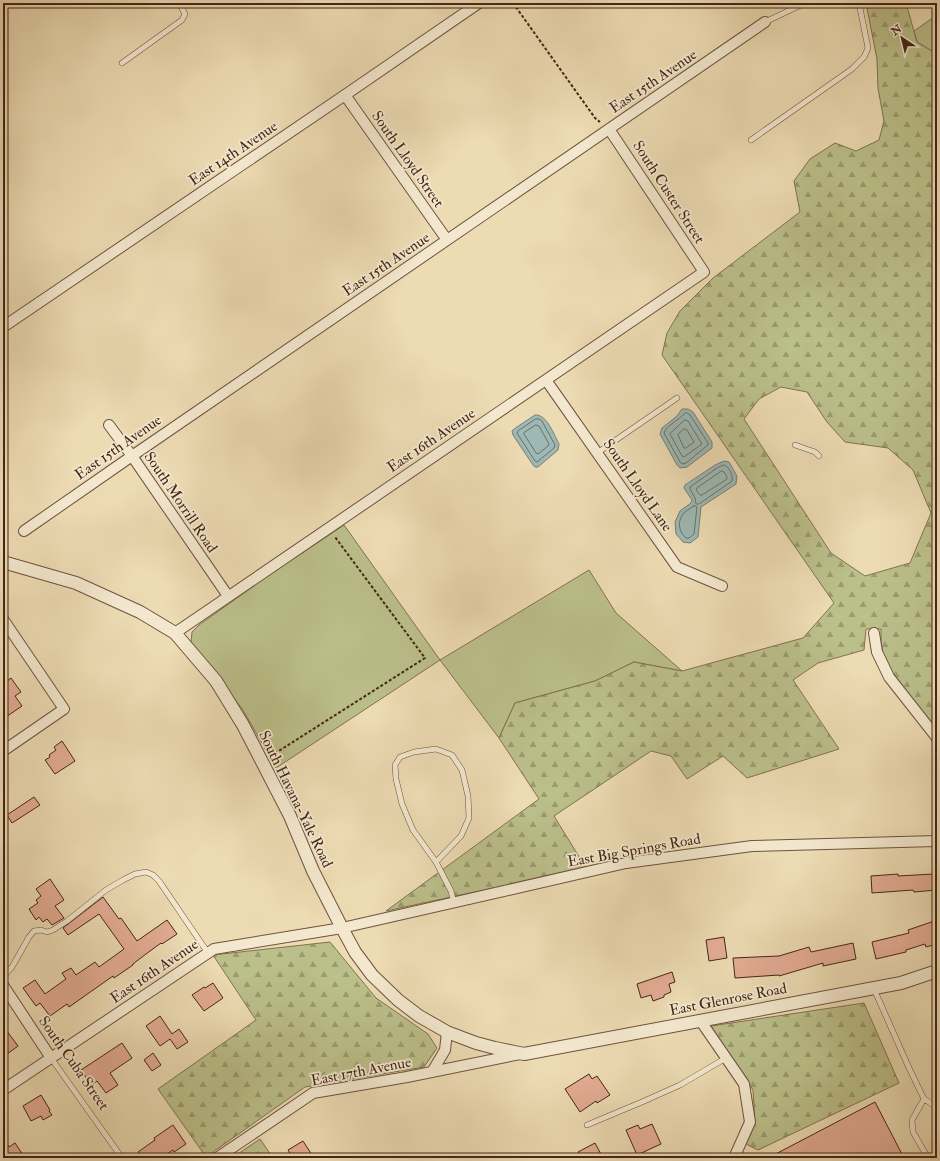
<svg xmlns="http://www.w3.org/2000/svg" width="940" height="1161" font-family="'IM FELL Double Pica',serif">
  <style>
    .grass { fill: #bbbf8a; stroke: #807251 }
    .forest { fill: url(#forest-firs); stroke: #807251; fill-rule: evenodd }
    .water { fill: #9cb9b5; stroke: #797e76 }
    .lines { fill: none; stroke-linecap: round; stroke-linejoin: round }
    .shore { stroke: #706f66; stroke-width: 1 }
    .building { fill: #e3ac94; stroke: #452518 }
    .service-casing { stroke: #6f523f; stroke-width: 6 }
    .minor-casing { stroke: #6f523f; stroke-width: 12 }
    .tertiary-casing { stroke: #6f523f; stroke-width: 14 }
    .path { stroke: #452518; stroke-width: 2; stroke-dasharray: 3 2; stroke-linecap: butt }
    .service { stroke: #f3e8ce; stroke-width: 5 }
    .minor { stroke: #f3e8ce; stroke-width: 10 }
    .tertiary { stroke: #f3e8ce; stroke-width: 12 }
    .labels { text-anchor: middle; stroke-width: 3.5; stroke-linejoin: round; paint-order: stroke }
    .street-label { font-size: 15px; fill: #452518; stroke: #f3e8ce }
  </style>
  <defs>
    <pattern id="forest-firs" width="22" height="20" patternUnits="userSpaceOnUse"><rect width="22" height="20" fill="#bbbf8a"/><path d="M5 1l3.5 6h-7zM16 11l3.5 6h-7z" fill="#9a9b70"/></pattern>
  </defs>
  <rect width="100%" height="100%" fill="#eddbb3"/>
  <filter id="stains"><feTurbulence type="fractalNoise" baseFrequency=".005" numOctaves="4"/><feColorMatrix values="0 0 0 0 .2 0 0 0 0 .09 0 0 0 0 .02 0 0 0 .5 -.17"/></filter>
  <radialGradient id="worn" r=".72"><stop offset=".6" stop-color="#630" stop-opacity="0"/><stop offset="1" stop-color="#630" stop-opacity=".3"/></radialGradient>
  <path class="grass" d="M937,15V63L935,53L917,42L914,31Z
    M344,525L440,660L589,570L616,613L682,671L634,662L595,681L515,703L499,738L440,660L276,768L243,710L191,643L192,632L199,625L265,578Z"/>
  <path class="forest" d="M866,3H906L917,42L935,53L937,63V729C921,709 886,673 882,648C881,642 881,635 881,629H866L864,650L818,663L793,680L839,749L747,778L723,756L687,779L671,756L651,751L554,816L586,868L386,911L539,799L499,738L515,703L595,681L634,662L682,671L803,638L834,603L662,355L667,333L680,311L713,278L800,212L794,181L810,159L835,143L856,151L879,140L884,121L878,88L877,59ZM781,387L807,392L827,422L845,442L888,448L913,470L931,513L910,563L865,576L831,553L744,419L759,399Z
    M330,942L376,998L428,1034L437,1048L424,1067L305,1087L206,1157L158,1089L256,1020L213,955Z
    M864,1003L899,1083L758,1150L746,1144L755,1124L753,1090L711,1026Z
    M260,1139L273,1158H232Z"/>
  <path class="water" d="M682,409H688L693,412L712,442V448L687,467L680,468L677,465L660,434L662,428L677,416Z
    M535,415C547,414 554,435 559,444L558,450L538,467H535L533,465L513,435L512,431L514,429Z
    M724,461L729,462L737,476L736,484L701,507L698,537L690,543L683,542L676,534L675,522L680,511L691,503L692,500L684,488L685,485L715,465Z"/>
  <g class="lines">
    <path class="shore" d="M687,413L690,415L708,443V445L686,463L682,464L680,462L664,433C667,425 678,421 684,414Z
      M536,419H539L542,421L555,445L554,448L537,462L535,461L517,433L518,431Z
      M685,420L688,421L702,444L684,457L682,456L670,434Z
      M536,425L539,426L549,444L548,446L538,454L536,453L524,434V433Z
      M684,429L687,430L694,442L686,448H684L678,435Z
      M724,465C730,467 733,476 732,481L699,504H696L695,498L690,489V487L717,468Z
      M722,471L724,472L727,477V479L702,495H700L696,490L697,488Z
      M694,506H696L697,507L694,534L689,538H686C679,532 677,522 683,514C685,511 691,508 694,506Z"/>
  </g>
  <path class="building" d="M11,678L21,692L15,696L22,706L3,719V684Z
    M62,741L75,761L55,774L45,760L50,757L49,755L56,750L54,747Z
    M34,797L40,805L12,823L7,815Z
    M898,874V876L934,874L936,890L914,892L913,890L872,893L871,876Z
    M50,879L64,900L55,906L64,918L52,925L47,919L43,922L39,917L36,920L29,909L38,903L36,900L41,896L36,889Z
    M103,897L119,919L121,918L137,941L167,920L177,934L162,944L161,943L146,954L133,964V965L114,978L113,976L69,1007L67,1004L50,1016L40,1003L36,1006L23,988L35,980L45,994L66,979L62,973L71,968L76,975L95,962L99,967L124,949L99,914L68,935L63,928Z
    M937,920V944L926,947L925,944L906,950V952L876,959L872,942L909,933L908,930Z
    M724,937L727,958L709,961L706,940Z
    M853,943L856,959L823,966V963L779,976V975L735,978L733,958L779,956L809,947L811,952Z
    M672,972L675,982L669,984L671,992L664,995V997L653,1001L651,995L641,998L637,984Z
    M213,983L223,998L204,1011L192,995L204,987L205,988Z
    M160,1016L172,1034L179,1029L188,1042L177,1049L170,1039L160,1046L146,1026Z
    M3,1026L18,1046L3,1057Z
    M122,1043L132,1058L110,1073L118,1085L106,1093L97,1081L91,1085L81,1070Z
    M153,1053L161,1065L152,1071L144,1060Z
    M589,1074L592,1079L597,1076L610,1095L597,1103L596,1101L580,1112L565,1089Z
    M41,1095L50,1110L49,1111L52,1115L43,1120L41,1116L31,1121L23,1106Z
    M875,1102L904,1158H768Z
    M652,1124L661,1144L637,1155L626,1130L638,1125L640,1129Z
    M173,1125L186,1144L174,1152L173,1150L161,1158H142L138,1152L155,1140L154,1138Z
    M3,1138L9,1147L15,1143L25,1158H3Z
    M303,1141L314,1158H293L288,1150Z
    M595,1143L603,1158H581L578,1152Z"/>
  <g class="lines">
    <defs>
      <path id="service" d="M765,22L805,3
        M122,63L182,20L185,14L179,3
        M751,140L852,69L864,57L868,48L859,3
        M795,445L815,452L819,456
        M597,453L677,398
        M436,862L413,830L402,804L396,779L395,765L400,757L414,752L436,749L452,755L462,770L468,796L469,818L461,836L436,862L451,891L454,903
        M3,977L12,967L29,937L34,931L41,930L47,932L53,930L67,921L106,890L123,880L135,874L146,872L153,875L159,881L208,953
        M874,989L909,1068L924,1099L937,1107
        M51,1058L122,1158
        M924,1099L912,1120L913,1132L928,1158
        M587,1125L642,1102L680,1085L726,1058"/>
      <path id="minor" d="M345,95L447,240
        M3,327L345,95L479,3
        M546,380L677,567L722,586
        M109,425L132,456L228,596
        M24,531L132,456L765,22
        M3,619L64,709L3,751
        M175,633L704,272L609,129
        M874,633L877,652L889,677L937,738
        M3,985L51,1058
        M700,1020L744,1084L750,1122L734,1158
        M432,1072L445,1050L447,1032
        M3,1090L214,949L342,928L626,863L752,846L937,841
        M217,1158L313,1093L407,1077L520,1054"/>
      <path id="tertiary" d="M3,562L76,583L140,612L175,633L216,681L243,725L290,816L313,871L342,928L355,952L372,975L398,1000L419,1016L447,1032L476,1043L495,1048L524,1054L901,983L937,971"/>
    </defs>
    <use href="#service" class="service-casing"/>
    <use href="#minor" class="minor-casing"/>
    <use href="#tertiary" class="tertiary-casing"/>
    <path class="path" d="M513,3L595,118L600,122
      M264,738L274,754L425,658L335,537"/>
    <use href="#service" class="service"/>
    <use href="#minor" class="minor"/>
    <use href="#tertiary" class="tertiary"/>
  </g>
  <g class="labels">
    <g class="street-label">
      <text transform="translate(653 81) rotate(-34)" y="5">East 15th Avenue</text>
      <text transform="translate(233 153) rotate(-34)" y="5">East 14th Avenue</text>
      <text transform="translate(408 159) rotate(55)" y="5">South Lloyd Street</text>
      <text transform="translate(669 192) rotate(57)" y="5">South Custer Street</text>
      <text transform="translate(386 264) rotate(-34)" y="5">East 15th Avenue</text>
      <text transform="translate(431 440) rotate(-34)" y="5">East 16th Avenue</text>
      <text transform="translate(118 447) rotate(-35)" y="5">East 15th Avenue</text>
      <text transform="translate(638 485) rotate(55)" y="5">South Lloyd Lane</text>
      <text transform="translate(181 502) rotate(56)" y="5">South Morrill Road</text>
      <text transform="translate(296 799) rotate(64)" y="5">South Havana-Yale Road</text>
      <text transform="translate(634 850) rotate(-10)" y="5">East Big Springs Road</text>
      <text transform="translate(154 971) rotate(-34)" y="5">East 16th Avenue</text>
      <text transform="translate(728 999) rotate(-11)" y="5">East Glenrose Road</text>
      <text transform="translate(74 1063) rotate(55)" y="5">South Cuba Street</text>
      <text transform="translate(361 1071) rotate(-11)" y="5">East 17th Avenue</text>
    </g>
  </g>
  <rect width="940" height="1161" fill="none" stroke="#eddbb3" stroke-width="16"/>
  <rect x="4" y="4" width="932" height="1153" fill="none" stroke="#452518" stroke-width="2"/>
  <rect x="8" y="8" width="924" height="1145" fill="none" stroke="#452518"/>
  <g transform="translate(902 38) rotate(325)" stroke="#f3e8ce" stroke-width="3" paint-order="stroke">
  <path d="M0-3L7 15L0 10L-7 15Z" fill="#452518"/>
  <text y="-6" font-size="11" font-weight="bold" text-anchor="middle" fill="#452518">N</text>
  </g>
  <rect width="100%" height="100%" filter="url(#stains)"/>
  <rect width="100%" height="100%" fill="url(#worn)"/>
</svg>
